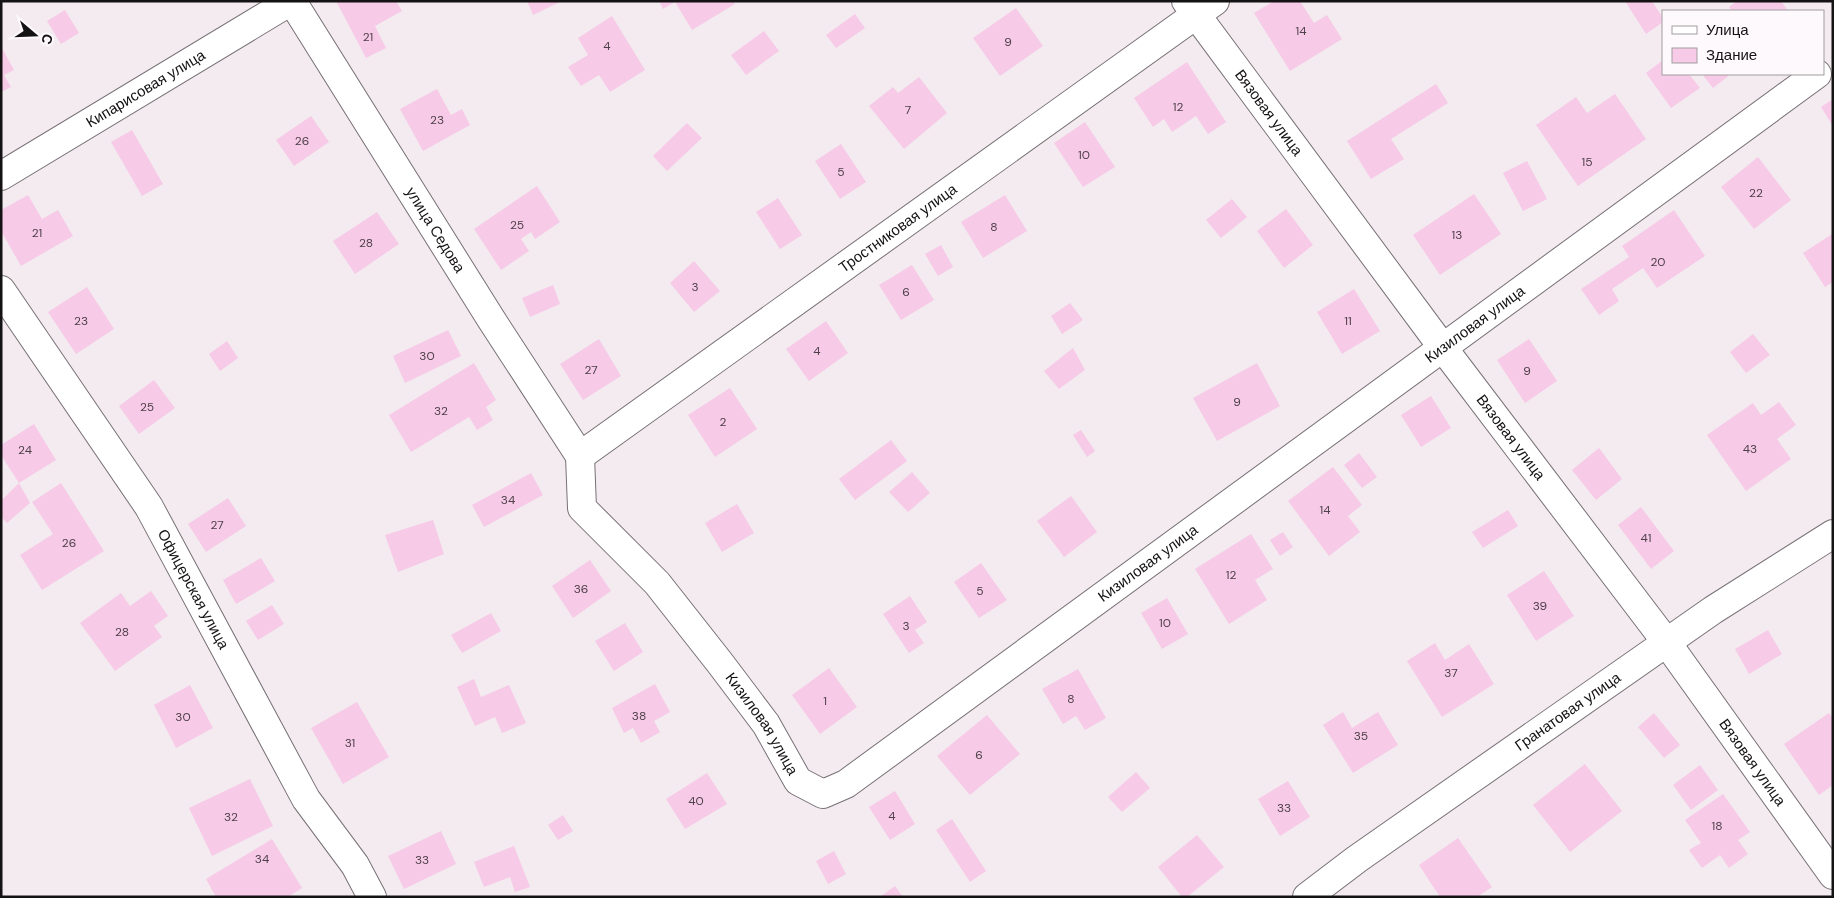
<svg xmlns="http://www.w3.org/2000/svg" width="1834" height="898" font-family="'DM Sans',sans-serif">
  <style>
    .building { fill: #f7cae7 }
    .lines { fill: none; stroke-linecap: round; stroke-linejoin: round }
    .minor-casing { stroke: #777074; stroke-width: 30 }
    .minor { stroke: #fff; stroke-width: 28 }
    .labels { text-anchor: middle; stroke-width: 4.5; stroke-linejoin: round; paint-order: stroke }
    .number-label { font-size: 12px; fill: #4e4049 }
    .street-label { font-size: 15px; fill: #151214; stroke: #fef9fc }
  </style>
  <rect width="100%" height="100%" fill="#f3ebf0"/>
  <path class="building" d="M336,1H396L402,11L375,26L386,48L366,58Z
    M527,1H562L533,15Z
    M659,1H733L735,4L692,30L675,2L663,9Z
    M1274,1H1300L1314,23L1327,15L1342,39L1290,71L1254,13Z
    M1625,1H1652L1663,18V22L1646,34Z
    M1737,1H1781L1788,11H1732L1729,7Z
    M1016,8L1043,46L1000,76L973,38Z
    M65,10L79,33L61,44L47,21Z
    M855,14L865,28L836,48L826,35Z
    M612,16L645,70L610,92L599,75L581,86L568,67L588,55L578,38Z
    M764,31L779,51L746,75L731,55Z
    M1,46L14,70L4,75L11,87L1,92Z
    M1663,60V74H1689L1700,88L1671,108L1646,73Z
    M1187,62L1226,122L1208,134L1196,116L1172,132L1164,119L1153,127L1134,98Z
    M1702,74H1731L1713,88Z
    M919,77L947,113L904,149L869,106L893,87L898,93Z
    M1436,84L1448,103L1391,139L1404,159L1371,179L1347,141Z
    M437,89L451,115L462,109L470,125L423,151L400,109Z
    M1615,94L1646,139L1578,186L1536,125L1576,97L1587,113Z
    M1833,99V126L1821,107Z
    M311,116L329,142L294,166L276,140Z
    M1085,122L1115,167L1083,187L1054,143Z
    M687,123L702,138L667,171L653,156Z
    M132,130L163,184L142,196L111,142Z
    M841,144L866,182L840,199L815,161Z
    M1758,157L1791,200L1754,229L1721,187Z
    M1527,161L1547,199L1523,211L1503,173Z
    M537,186L560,222L535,239L531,232L521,239L529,251L501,270L474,229Z
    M1474,194L1501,234L1440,275L1413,235Z
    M28,195L42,219L58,210L73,236L21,266L1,231V210Z
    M1005,195L1027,231L983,258L961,222Z
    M778,198L802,235L780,249L756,212Z
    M1232,199L1247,217L1221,238L1206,220Z
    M1286,209L1313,245L1284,268L1257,231Z
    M1674,210L1705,256L1657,288L1643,268L1612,289L1619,301L1599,315L1581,289L1629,257L1622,246Z
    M377,212L399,244L355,274L333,241Z
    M1832,234L1833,282L1825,287L1803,253Z
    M941,245L953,267L938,276L925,254Z
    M694,261L720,291L694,312L670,283Z
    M912,265L934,300L901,320L879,285Z
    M553,285L560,304L530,317L522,298Z
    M87,287L114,329L76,354L48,312Z
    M1354,289L1380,331L1342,354L1317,312Z
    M1070,303L1083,320L1062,334L1051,316Z
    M826,321L848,353L809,381L786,349Z
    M448,330L461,356L405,383L393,356Z
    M1753,334L1770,355L1746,373L1730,352Z
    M599,339L621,376L583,400L560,364Z
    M1529,339L1557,381L1525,403L1497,360Z
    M227,341L238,358L220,371L209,354Z
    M1073,348L1085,370L1059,389L1044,371Z
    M474,363L496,400L486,407L493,420L477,430L469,417L411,452L389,415Z
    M1257,363L1280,406L1217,441L1193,398Z
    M154,380L175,408L139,434L119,406Z
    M730,388L757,429L715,457L688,415Z
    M1431,396L1451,428L1421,447L1401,415Z
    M1779,402L1796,425L1777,439L1791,459L1746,491L1707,435L1753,403L1761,415Z
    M34,424L56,460L19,483L30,503L7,523L1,517V501L19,483L1,455V445Z
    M1081,430L1095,451L1087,457L1073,435Z
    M891,440L907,461L855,500L839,479Z
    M1599,448L1622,479L1596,500L1572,470Z
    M1359,453L1377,477L1362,488L1344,465Z
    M1333,467L1362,505L1348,516L1360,532L1329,556L1288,501Z
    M912,472L930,493L908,512L889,492Z
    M531,473L543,495L484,527L472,505Z
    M61,483L104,551L42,590L20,555L53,534L32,502Z
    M1071,496L1097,532L1064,557L1037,521Z
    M228,498L246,526L206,552L188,524Z
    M737,504L754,533L722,552L705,523Z
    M1641,507L1674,551L1651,569L1618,525Z
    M1508,510L1518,526L1483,548L1472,532Z
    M433,520L444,554L398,572L385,535Z
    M1283,532L1293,547L1280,556L1270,540Z
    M1251,534L1273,569L1255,580L1267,600L1229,624L1195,569Z
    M261,558L275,581L236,604L223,580Z
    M590,560L611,591L573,618L552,586Z
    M981,563L1007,600L979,618L954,582Z
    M1544,571L1574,616L1536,641L1507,595Z
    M151,591L168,616L154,626L162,637L115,671L80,623L121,593L130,606Z
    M910,596L927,622L915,630L924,643L909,653L883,614Z
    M1167,598L1188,634L1162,649L1141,613Z
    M272,605L284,624L258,640L246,621Z
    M491,613L501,631L462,653L451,635Z
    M625,623L643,652L614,671L595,641Z
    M1768,630L1782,654L1749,674L1735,649Z
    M1435,643L1445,660L1469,644L1494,684L1442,717L1407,661Z
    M829,668L857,707L820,734L792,695Z
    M1078,669L1106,718L1085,730L1076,716L1063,724L1042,689Z
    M474,679L481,697L509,685L526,723L502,733L495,717L475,726L457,687Z
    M655,684L670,712L654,721L660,732L641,743L633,728L624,733L612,708Z
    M190,685L213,728L176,748L154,705Z
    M357,702L389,757L343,784L311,728Z
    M1343,712L1352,728L1378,712L1398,745L1353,773L1323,725Z
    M1654,713L1680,745L1664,758L1638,727Z
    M1829,713L1833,718V785L1819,795L1784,744Z
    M987,715L1020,754L970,795L937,756Z
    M1585,764L1622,811L1570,852L1533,805Z
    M1700,765L1718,790L1691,810L1673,785Z
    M1136,772L1150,788L1122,812L1108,797Z
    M707,773L727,804L685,829L666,799Z
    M250,779L273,826L212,856L189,808Z
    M1288,781L1310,817L1280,836L1258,799Z
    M895,791L915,824L890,840L869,807Z
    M1723,794L1750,832L1738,840L1748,854L1729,868L1720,855L1702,868L1689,850L1701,843L1685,820Z
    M563,815L573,831L558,840L548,825Z
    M952,819L986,871L970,882L936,830Z
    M441,831L456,864L404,889L388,856Z
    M1197,835L1224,867L1187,897H1182L1158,867Z
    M1458,838L1492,887L1477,897H1440L1419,865Z
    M272,839L302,888L288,897H216L206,879Z
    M514,846L530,887L515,892L510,877L484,887L474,862Z
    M834,851L846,874L828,884L816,861Z
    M895,886L903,897H880Z"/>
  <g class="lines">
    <defs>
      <g id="minor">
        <path id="s1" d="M292,1L491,319L580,456"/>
        <path id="s2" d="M1186,1L1443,348L1667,643L1833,875"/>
        <path id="s3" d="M1,176L291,1"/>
        <path id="s4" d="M1,290L149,507L306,799L355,865L372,897"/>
        <path id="s5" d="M580,456L582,508L657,583L720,663L766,724L798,781L823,794L846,784L1817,74"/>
        <path id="s6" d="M580,456L1215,1"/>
        <path id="s7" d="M1307,897L1357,859L1713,610L1833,534"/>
      </g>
    </defs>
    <use href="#minor" class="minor-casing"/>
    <use href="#minor" class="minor"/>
  </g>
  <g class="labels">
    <g class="number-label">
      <text x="1301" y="35">14</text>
      <text x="368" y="41">21</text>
      <text x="1008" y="46">9</text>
      <text x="607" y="50">4</text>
      <text x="1178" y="111">12</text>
      <text x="908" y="114">7</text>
      <text x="437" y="124">23</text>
      <text x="302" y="145">26</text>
      <text x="1084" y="159">10</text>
      <text x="1587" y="166">15</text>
      <text x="841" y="176">5</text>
      <text x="1756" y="197">22</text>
      <text x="517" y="229">25</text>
      <text x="994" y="231">8</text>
      <text x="37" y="237">21</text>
      <text x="1457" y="239">13</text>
      <text x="366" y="247">28</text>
      <text x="1658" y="266">20</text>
      <text x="695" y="291">3</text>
      <text x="906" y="296">6</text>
      <text x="81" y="325">23</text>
      <text x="1348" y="325">11</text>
      <text x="817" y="355">4</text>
      <text x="427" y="360">30</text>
      <text x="591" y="374">27</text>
      <text x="1527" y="375">9</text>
      <text x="1237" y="406">9</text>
      <text x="147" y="411">25</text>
      <text x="441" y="415">32</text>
      <text x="723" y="426">2</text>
      <text x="1750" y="453">43</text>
      <text x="25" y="454">24</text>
      <text x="508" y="504">34</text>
      <text x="1325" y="514">14</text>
      <text x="217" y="529">27</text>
      <text x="1646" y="542">41</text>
      <text x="69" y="547">26</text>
      <text x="1231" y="579">12</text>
      <text x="581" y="593">36</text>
      <text x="980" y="595">5</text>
      <text x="1540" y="610">39</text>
      <text x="1165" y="627">10</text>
      <text x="906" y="630">3</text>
      <text x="122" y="636">28</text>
      <text x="1451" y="677">37</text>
      <text x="1071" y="703">8</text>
      <text x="825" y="705">1</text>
      <text x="639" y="720">38</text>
      <text x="183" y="721">30</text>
      <text x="1361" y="740">35</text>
      <text x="350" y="747">31</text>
      <text x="979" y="759">6</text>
      <text x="696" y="805">40</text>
      <text x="1284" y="812">33</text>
      <text x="892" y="820">4</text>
      <text x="231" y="821">32</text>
      <text x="1717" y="830">18</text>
      <text x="262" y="863">34</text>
      <text x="422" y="864">33</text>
    </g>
    <g class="street-label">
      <text dy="5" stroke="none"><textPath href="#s3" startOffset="169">Кипарисовая улица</textPath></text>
      <text dy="5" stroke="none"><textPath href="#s2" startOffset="139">Вязовая улица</textPath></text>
      <text dy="5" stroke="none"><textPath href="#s1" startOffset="270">улица Седова</textPath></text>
      <text dy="5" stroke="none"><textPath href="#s6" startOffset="391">Тростниковая улица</textPath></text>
      <text dy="5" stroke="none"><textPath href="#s5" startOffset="1234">Кизиловая улица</textPath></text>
      <text dy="5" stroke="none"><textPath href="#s2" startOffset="544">Вязовая улица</textPath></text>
      <text dy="5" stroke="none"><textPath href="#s5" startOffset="829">Кизиловая улица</textPath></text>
      <text dy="5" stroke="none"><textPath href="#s4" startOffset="356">Офицерская улица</textPath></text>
      <text dy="5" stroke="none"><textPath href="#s7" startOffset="320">Гранатовая улица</textPath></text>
      <text dy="5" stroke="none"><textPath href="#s5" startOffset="334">Кизиловая улица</textPath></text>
      <text dy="5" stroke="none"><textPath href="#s2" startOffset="949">Вязовая улица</textPath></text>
    </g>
  </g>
  <rect width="1834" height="898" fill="none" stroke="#151214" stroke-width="5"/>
  <rect x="1662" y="10" width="162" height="65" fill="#fef9fc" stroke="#a19d9f"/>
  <rect x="1672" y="26" width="25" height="8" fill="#ffffff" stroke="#a19d9f"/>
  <text x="1706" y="35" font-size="15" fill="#151214">Улица</text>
  <rect x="1672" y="48" width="25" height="15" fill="#f7cae7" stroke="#a19d9f"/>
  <text x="1706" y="60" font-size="15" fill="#151214">Здание</text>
  <g transform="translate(35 35) rotate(109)" stroke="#fef9fc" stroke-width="4" paint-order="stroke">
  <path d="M0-4L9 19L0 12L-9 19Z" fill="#151214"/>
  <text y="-8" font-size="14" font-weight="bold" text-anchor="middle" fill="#151214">С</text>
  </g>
</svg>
